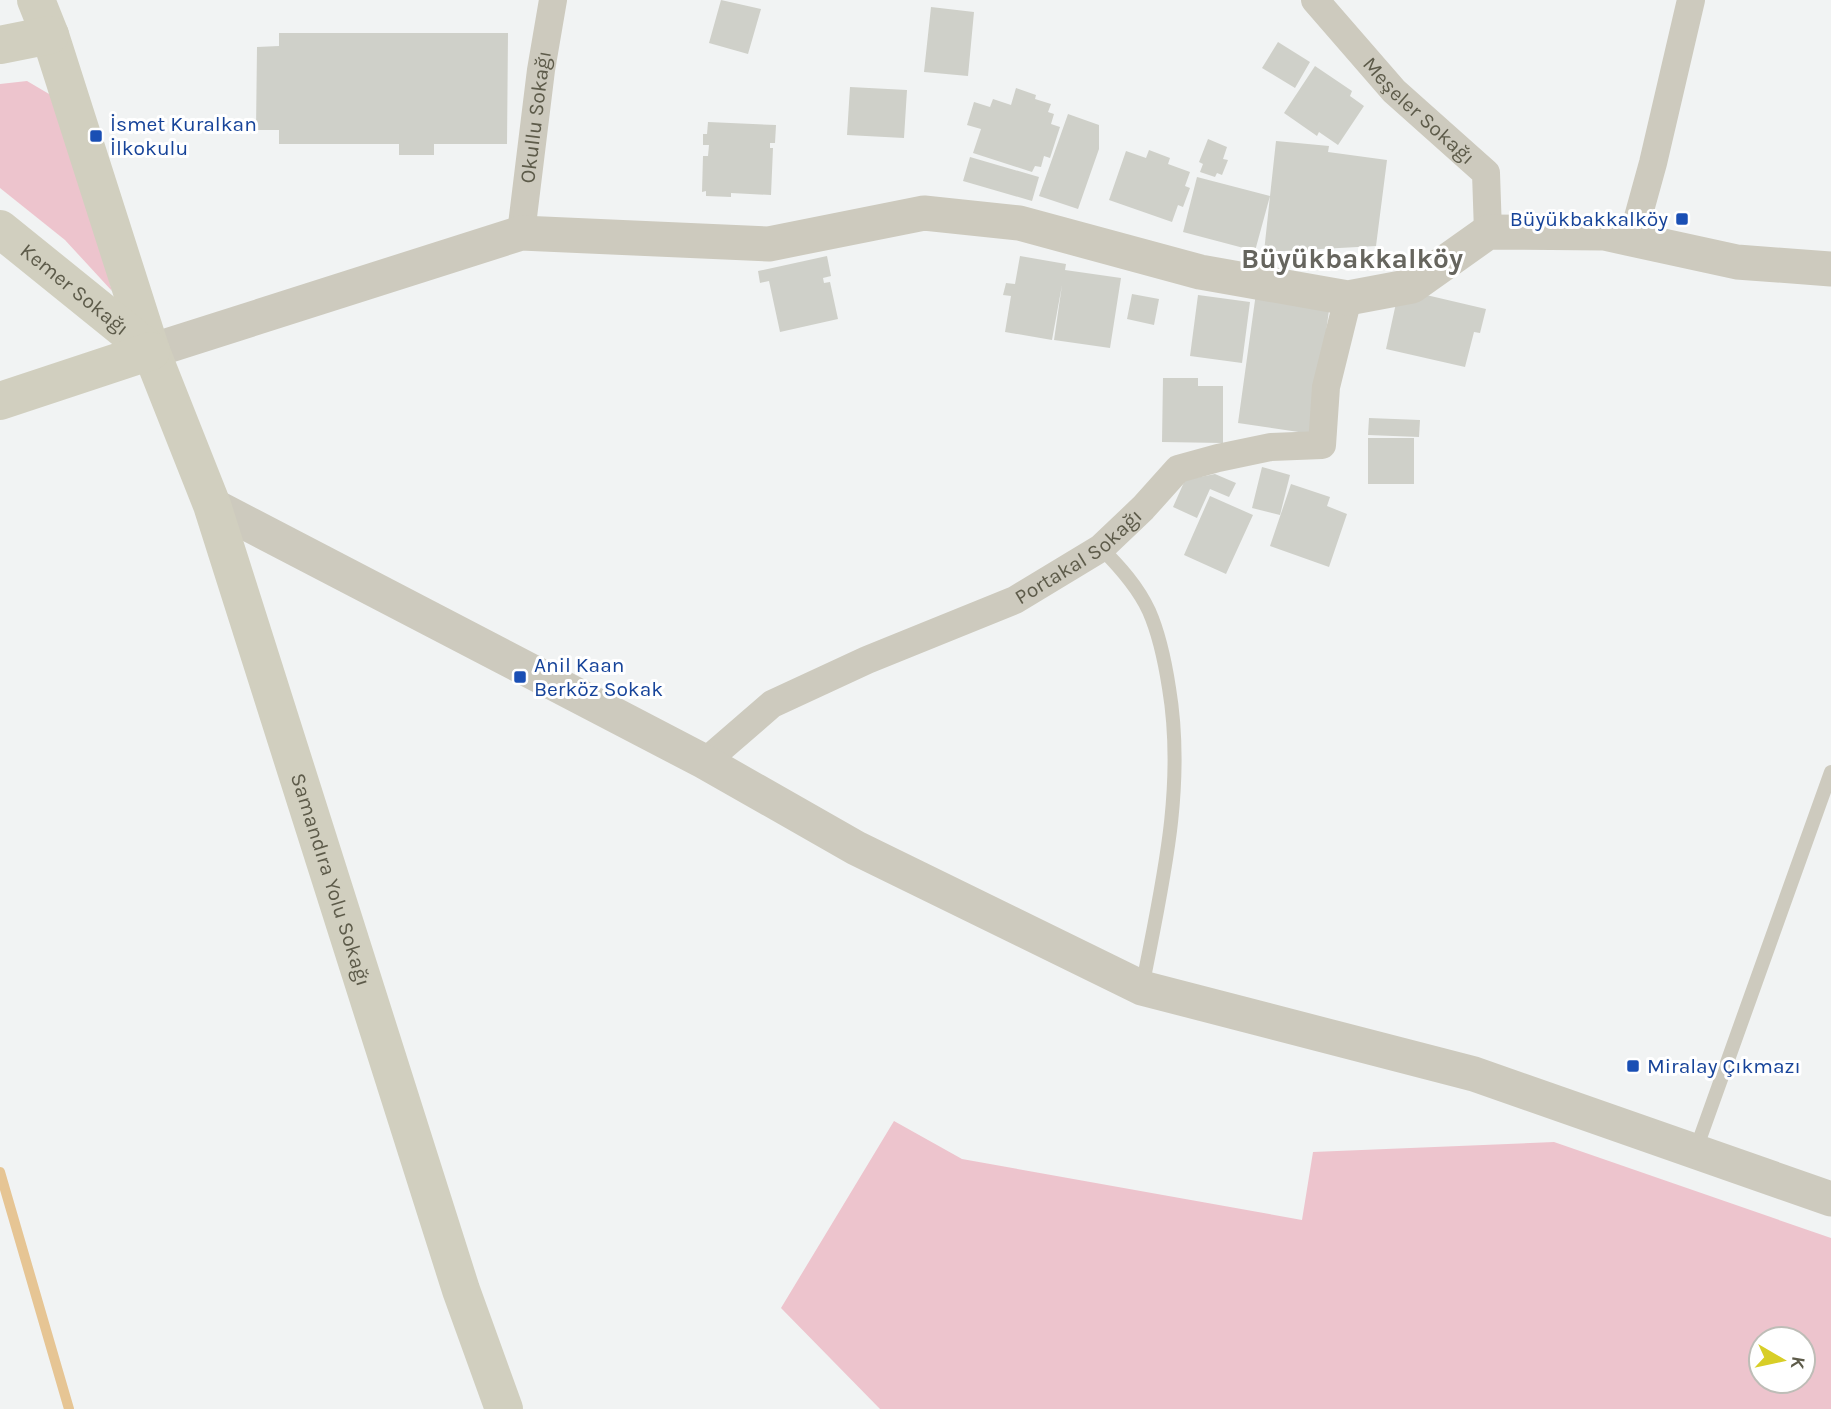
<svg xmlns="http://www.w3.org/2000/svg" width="1831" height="1409" font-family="Karla,sans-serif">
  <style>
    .green { fill: #edc4cd; fill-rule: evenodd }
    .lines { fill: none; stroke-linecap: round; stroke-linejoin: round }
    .stream { stroke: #e6c594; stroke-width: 10 }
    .building { fill: #cfd0c9 }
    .service { stroke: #cdcabe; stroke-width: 14 }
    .minor { stroke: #cdcabe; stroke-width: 28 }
    .tertiary { stroke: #cdcabe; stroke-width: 35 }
    .secondary { stroke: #d1cfbf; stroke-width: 38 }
    .transit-dot { fill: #1a4fb4; stroke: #fff; stroke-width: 2.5 }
    .labels { text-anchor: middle; stroke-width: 6; stroke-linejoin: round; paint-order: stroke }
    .street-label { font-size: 21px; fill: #5d5b4a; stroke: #fff }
    .transit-label { font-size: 21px; fill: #164399; stroke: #fff; text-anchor: start }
    .district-label { font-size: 28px; font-weight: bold; fill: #66655e; stroke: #fff }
  </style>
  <rect width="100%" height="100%" fill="#f1f3f3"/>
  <path class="green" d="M27,81L61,101L112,291L65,240L0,188V84Z
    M894,1121L962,1159L1302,1220L1313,1152L1554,1142L1831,1238V1409H880L781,1308ZM1761,1339H1803V1381H1761Z"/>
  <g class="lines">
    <path class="stream" d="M0,1172L69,1409"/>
  </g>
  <path class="building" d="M721,0L761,9L748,54L709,43Z
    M931,7L974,12L968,76L924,72Z
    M279,33H508L507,144H434V155H399V144H279V130H256L257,47L279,46Z
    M1278,42L1310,62L1295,88L1262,68Z
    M1315,66L1352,91L1350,96L1364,106L1338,145L1319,132L1317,136L1284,113Z
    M850,87L907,90L904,138L847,135Z
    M1016,88L1036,95L1035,99L1051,104L1048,112L1054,114L1051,124L1060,127L1050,158L1044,156L1041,167L1035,166L1032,172L973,153L981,129L967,125L974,102L990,107L993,99L1011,105Z
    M1068,114L1099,125V149L1078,209L1039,196Z
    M708,122L776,125L775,143H770V148H773L771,195L731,193V197L706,196V191L702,192L703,156H708L709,145H703V134H707Z
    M1208,139L1227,147L1223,159L1228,160L1222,175L1217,173L1215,177L1200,172L1203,164L1199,162Z
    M1276,141L1329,146L1328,152L1387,160L1376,246L1264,252L1270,196L1255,251L1183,232L1197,177L1270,196Z
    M1149,150L1170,158L1168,164L1190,172L1185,186L1190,188L1183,207L1178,205L1172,222L1109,200L1126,151L1146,158Z
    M970,157L1039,177L1032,201L963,181Z
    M827,256L831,276L823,278L824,283L830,282L838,319L780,332L769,281L760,283L758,271Z
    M1020,256L1066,264L1065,270L1121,278L1110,348L1054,340L1062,285L1052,340L1005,332L1011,296L1003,295L1006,283L1015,284Z
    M1256,293L1330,303L1312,434L1238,423Z
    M1132,294L1159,299L1154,325L1127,319Z
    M1398,294H1422L1486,309L1480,333L1474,332L1465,367L1386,349Z
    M1198,295L1250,302L1242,363L1190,356Z
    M1163,378H1198V386H1223V443L1162,442Z
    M1369,418L1420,420L1419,437L1368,435Z
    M1368,438H1414V484H1368Z
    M1262,467L1290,475L1280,515L1252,508Z
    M1215,474L1236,483L1229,497L1210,489L1197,518L1173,507L1185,480Z
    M1291,484L1330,497L1327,506L1347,514L1329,567L1270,546Z
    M1210,496L1253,515L1226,574L1184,555Z"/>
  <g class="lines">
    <path class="service" d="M1101,548C1120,567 1138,587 1149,611C1160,636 1165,662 1169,688C1186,790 1161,889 1142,988
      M1695,1152L1831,772"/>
    <g class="minor">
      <path id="s1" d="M1315,0L1394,91L1486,173L1488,232"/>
      <path id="s2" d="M521,233L541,70L553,0"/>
      <path d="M1632,239L1653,163L1691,0"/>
      <path id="s3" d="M705,762L772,704L867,660L1015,600L1101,548L1143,508L1178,469L1218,458L1271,447L1322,445L1326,387L1348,298"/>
    </g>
    <path class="tertiary" d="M151,351L521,233L769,244L924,213L1019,223L1200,272L1348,298L1412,286L1488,232L1604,233L1737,262L1831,269
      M212,505L705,762L856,848L1142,988L1474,1074L1831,1199"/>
    <g class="secondary">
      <path id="s4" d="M36,0L50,35L151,351L212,505L461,1290L504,1409"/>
      <path d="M0,45L50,35"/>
      <path id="s5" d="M0,229L151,351"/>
      <path d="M0,401L151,351"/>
    </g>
  </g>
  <g class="transit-dot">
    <rect x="89" y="129" width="14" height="14" rx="3.5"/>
    <rect x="1675" y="212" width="14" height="14" rx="3.5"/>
    <rect x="513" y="670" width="14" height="14" rx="3.5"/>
    <rect x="1626" y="1059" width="14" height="14" rx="3.5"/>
  </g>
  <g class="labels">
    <g class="street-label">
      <text dy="7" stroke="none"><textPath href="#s1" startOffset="152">Meşeler Sokağı</textPath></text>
      <text dy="7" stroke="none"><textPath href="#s2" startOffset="117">Okullu Sokağı</textPath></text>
      <text dy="7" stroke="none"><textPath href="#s5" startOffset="96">Kemer Sokağı</textPath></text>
      <text dy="7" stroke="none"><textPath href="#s3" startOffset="430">Portakal Sokağı</textPath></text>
      <text dy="7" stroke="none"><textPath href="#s4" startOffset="928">Samandıra Yolu Sokağı</textPath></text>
    </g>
    <g class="transit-label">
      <text x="110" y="131">İsmet Kuralkan<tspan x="110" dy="24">İlkokulu</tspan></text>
      <text x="1668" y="226" text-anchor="end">Büyükbakkalköy</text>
      <text x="534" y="672">Anil Kaan<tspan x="534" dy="24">Berköz Sokak</tspan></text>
      <text x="1647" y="1073">Miralay Çıkmazı</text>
    </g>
    <g class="district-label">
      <text x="1352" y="268">Büyükbakkalköy</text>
    </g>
  </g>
  <g transform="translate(1782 1360) rotate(99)"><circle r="33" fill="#ffffff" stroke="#bebdb7" stroke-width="2"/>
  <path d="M0-5L12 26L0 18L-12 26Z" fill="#d8ce27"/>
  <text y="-10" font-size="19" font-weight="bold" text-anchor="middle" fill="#5d5b4a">K</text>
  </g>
</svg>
